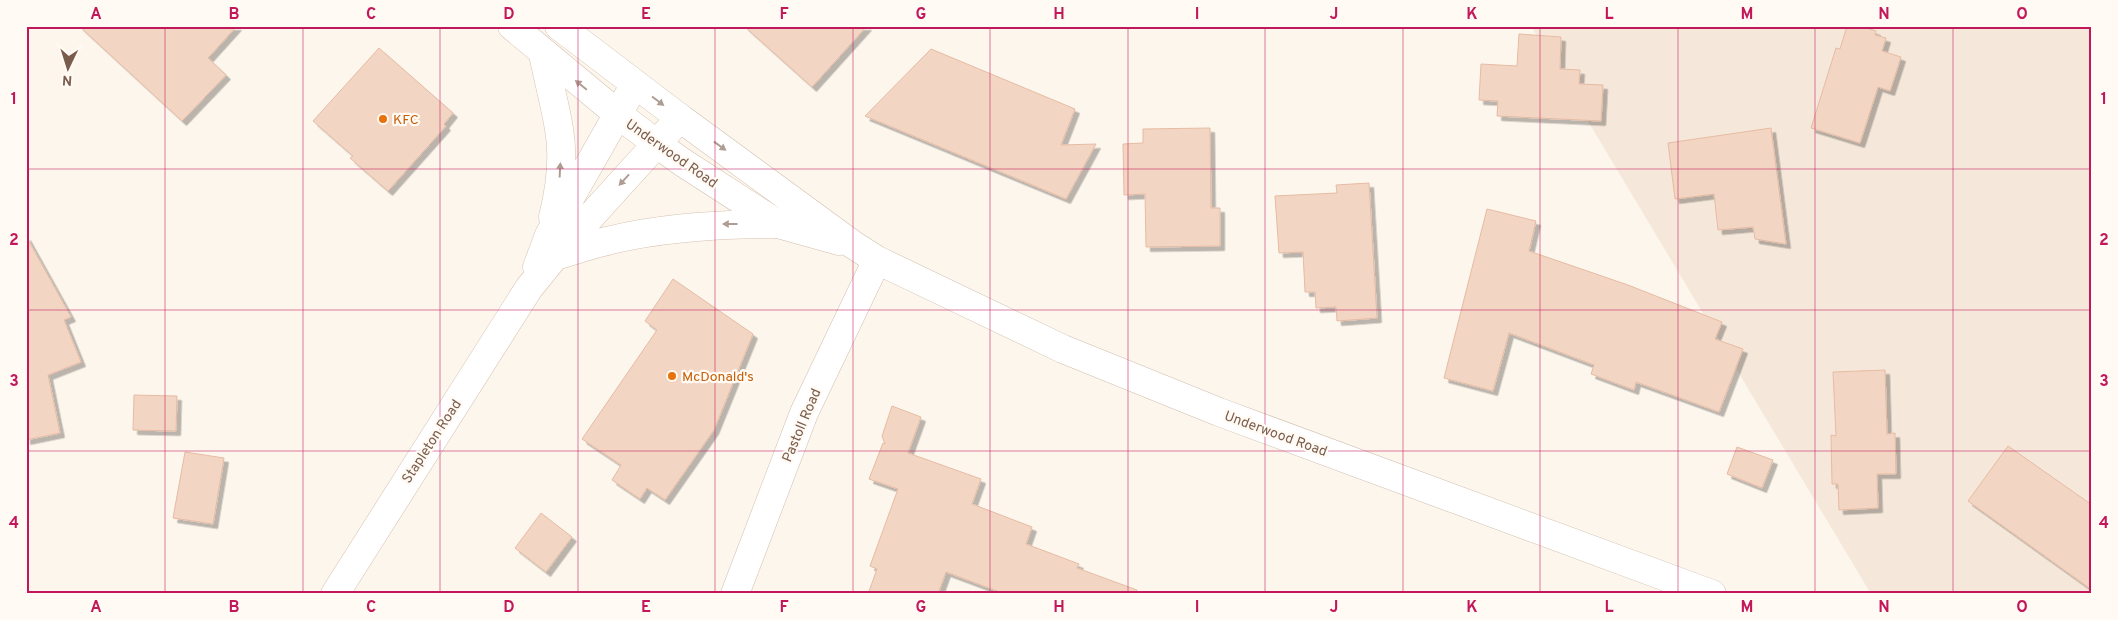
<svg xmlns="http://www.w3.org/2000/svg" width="2118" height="620" font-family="Overpass,sans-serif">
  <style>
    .residential { fill: #f5e8da }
    .building { fill: #f3d5c3; stroke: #e6bba3; filter: url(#shadow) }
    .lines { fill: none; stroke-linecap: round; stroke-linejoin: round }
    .minor-casing { stroke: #d1beb0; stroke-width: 29 }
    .secondary-casing { stroke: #d6c0b0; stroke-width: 29 }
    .minor { stroke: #fff; stroke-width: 28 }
    .secondary { stroke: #fff; stroke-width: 28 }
    .oneway { fill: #af9d94 }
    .grid { fill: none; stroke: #c2185b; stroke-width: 1; stroke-opacity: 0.55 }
    .food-dot { fill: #e8710a; stroke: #fffaf3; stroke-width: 2 }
    .labels { text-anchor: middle; stroke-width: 4.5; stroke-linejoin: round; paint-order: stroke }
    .food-label { font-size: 14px; fill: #c56008; stroke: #fffaf3; text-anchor: start }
    .street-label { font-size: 14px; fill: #7a5c4d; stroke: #fffaf3 }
    .neatline { fill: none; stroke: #c2185b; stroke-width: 2 }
    .grid-label { font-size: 16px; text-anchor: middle; font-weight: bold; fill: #c2185b }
  </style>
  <defs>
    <filter id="shadow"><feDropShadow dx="4.5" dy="4.5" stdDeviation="0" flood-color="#0004"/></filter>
  </defs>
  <rect width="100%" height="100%" fill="#fdf6ec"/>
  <path class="residential" d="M1531,26H2092V594H1871Z"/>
  <path class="building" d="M79,26H237L208,58L226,75L182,121Z
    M744,26H867L812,87Z
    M1847,26H1860L1876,31L1875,35L1886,38L1882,51L1901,57L1890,91L1878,87L1860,143L1811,128L1836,48L1840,49Z
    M1519,34L1561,37L1560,69L1580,70L1579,84L1603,85L1601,121L1497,116L1498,101L1479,100L1481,64L1517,66Z
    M379,48L453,113L444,124L446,126L388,191L350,158L353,156L313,121Z
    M931,49L1075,109L1061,145L1096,144L1066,199L865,116Z
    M1210,128L1211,208H1220V246L1146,247L1145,194L1124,195L1123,144L1143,143V129Z
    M1771,128L1786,244L1755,239L1753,227L1718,230L1714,194L1675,199L1668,143Z
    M1369,183L1377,318L1337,321L1336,307L1316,308L1315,292H1305L1303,252L1279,253L1275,196L1337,193L1336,185Z
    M1487,209L1536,221L1529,251L1628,285L1722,322L1715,339L1743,349L1719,412L1636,382L1634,390L1591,374L1594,365L1509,333L1493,391L1444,378Z
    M26,236L71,317L64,320L81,362L48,375L60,433L26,440Z
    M673,279L753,334L714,430L665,500L647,488L640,499L612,480L621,465L582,439L657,330L645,321Z
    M1885,370L1887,434L1895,433L1896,474H1877L1878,508L1839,510L1838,484H1832L1831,435L1836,436L1833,372Z
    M134,395L177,396L176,431L133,430Z
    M892,406L921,417L908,453L981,479L972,504L1032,527L1026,544L1079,564L1077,568L1137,590L1136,594H1005L946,572L938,594H868L877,569L870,566L898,489L869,479L883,443L885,444L882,436Z
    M2008,446L2092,505V590L1968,501Z
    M1737,447L1773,460L1762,488L1727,474Z
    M185,452L224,458L213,524L173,518Z
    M541,513L572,537L546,572L515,548Z"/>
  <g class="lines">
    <defs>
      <path id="minor" d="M680,118L852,244L877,260L1063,349L1219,412L1712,594
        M657,144L682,162L778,224L839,241
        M735,594L804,413L877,260"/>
      <path id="secondary" d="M512,26L619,115L657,144
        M543,54C548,79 555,104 559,129C564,157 560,189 553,217
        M555,256C574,251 592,244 611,240C666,227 722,224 778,224
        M537,267L549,235L635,84
        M335,594L529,288L555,256L680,118L559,26"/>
    </defs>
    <use href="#minor" class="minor-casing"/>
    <use href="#secondary" class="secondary-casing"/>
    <use href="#minor" class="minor"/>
    <use href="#secondary" class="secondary"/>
  </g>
  <defs><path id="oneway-solid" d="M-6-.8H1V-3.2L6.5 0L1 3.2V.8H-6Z" transform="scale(1.25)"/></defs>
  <g class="oneway">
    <use href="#oneway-solid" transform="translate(581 85) rotate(-141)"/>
    <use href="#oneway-solid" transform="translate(658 101) rotate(37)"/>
    <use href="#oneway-solid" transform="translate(720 146) rotate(36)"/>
    <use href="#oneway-solid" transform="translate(560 170) rotate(-87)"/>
    <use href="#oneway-solid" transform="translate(624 180) rotate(132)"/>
    <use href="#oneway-solid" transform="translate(730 224) rotate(180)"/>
  </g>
  <path class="grid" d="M165,26V594M303,26V594M440,26V594M578,26V594M715,26V594M853,26V594M990,26V594M1128,26V594M1265,26V594M1403,26V594M1540,26V594M1678,26V594M1815,26V594M1953,26V594M26,169H2092M26,310H2092M26,451H2092"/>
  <g class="food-dot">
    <circle cx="383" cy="119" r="5"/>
    <circle cx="672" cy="376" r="5"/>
  </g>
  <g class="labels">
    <g class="food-label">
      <text x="393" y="124">KFC</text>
      <text x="682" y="381">McDonald's</text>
    </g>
    <g class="street-label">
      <text transform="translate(672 153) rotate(35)" y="5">Underwood Road</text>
      <text transform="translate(801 425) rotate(-67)" y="5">Pastoll Road</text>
      <text transform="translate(1276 433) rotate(20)" y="5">Underwood Road</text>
      <text transform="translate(431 441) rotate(-57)" y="5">Stapleton Road</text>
    </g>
  </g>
  <rect width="2118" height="620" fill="none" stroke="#fffaf3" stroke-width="55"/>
  <g transform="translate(68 68) rotate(184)" stroke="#fffaf3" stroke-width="4" paint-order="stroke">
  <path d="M0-4L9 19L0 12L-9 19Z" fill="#7a5c4d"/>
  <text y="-8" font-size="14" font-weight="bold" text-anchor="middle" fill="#7a5c4d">N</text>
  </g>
  <rect x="28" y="28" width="2062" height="564" class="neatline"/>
  <g class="grid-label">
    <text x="96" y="19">A</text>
    <text x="234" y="19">B</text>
    <text x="371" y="19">C</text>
    <text x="509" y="19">D</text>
    <text x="646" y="19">E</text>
    <text x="784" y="19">F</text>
    <text x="921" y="19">G</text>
    <text x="1059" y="19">H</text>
    <text x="1197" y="19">I</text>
    <text x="1334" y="19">J</text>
    <text x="1472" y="19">K</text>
    <text x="1609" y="19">L</text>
    <text x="1747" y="19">M</text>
    <text x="1884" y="19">N</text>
    <text x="2022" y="19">O</text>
    <text x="14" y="104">1</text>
    <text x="2104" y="104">1</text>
    <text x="14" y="245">2</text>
    <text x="2104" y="245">2</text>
    <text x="14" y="386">3</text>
    <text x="2104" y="386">3</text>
    <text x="14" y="528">4</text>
    <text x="2104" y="528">4</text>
    <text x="96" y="612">A</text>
    <text x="234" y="612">B</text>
    <text x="371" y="612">C</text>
    <text x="509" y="612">D</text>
    <text x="646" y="612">E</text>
    <text x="784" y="612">F</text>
    <text x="921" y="612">G</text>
    <text x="1059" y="612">H</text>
    <text x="1197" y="612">I</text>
    <text x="1334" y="612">J</text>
    <text x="1472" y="612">K</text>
    <text x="1609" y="612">L</text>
    <text x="1747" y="612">M</text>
    <text x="1884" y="612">N</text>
    <text x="2022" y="612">O</text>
  </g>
</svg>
